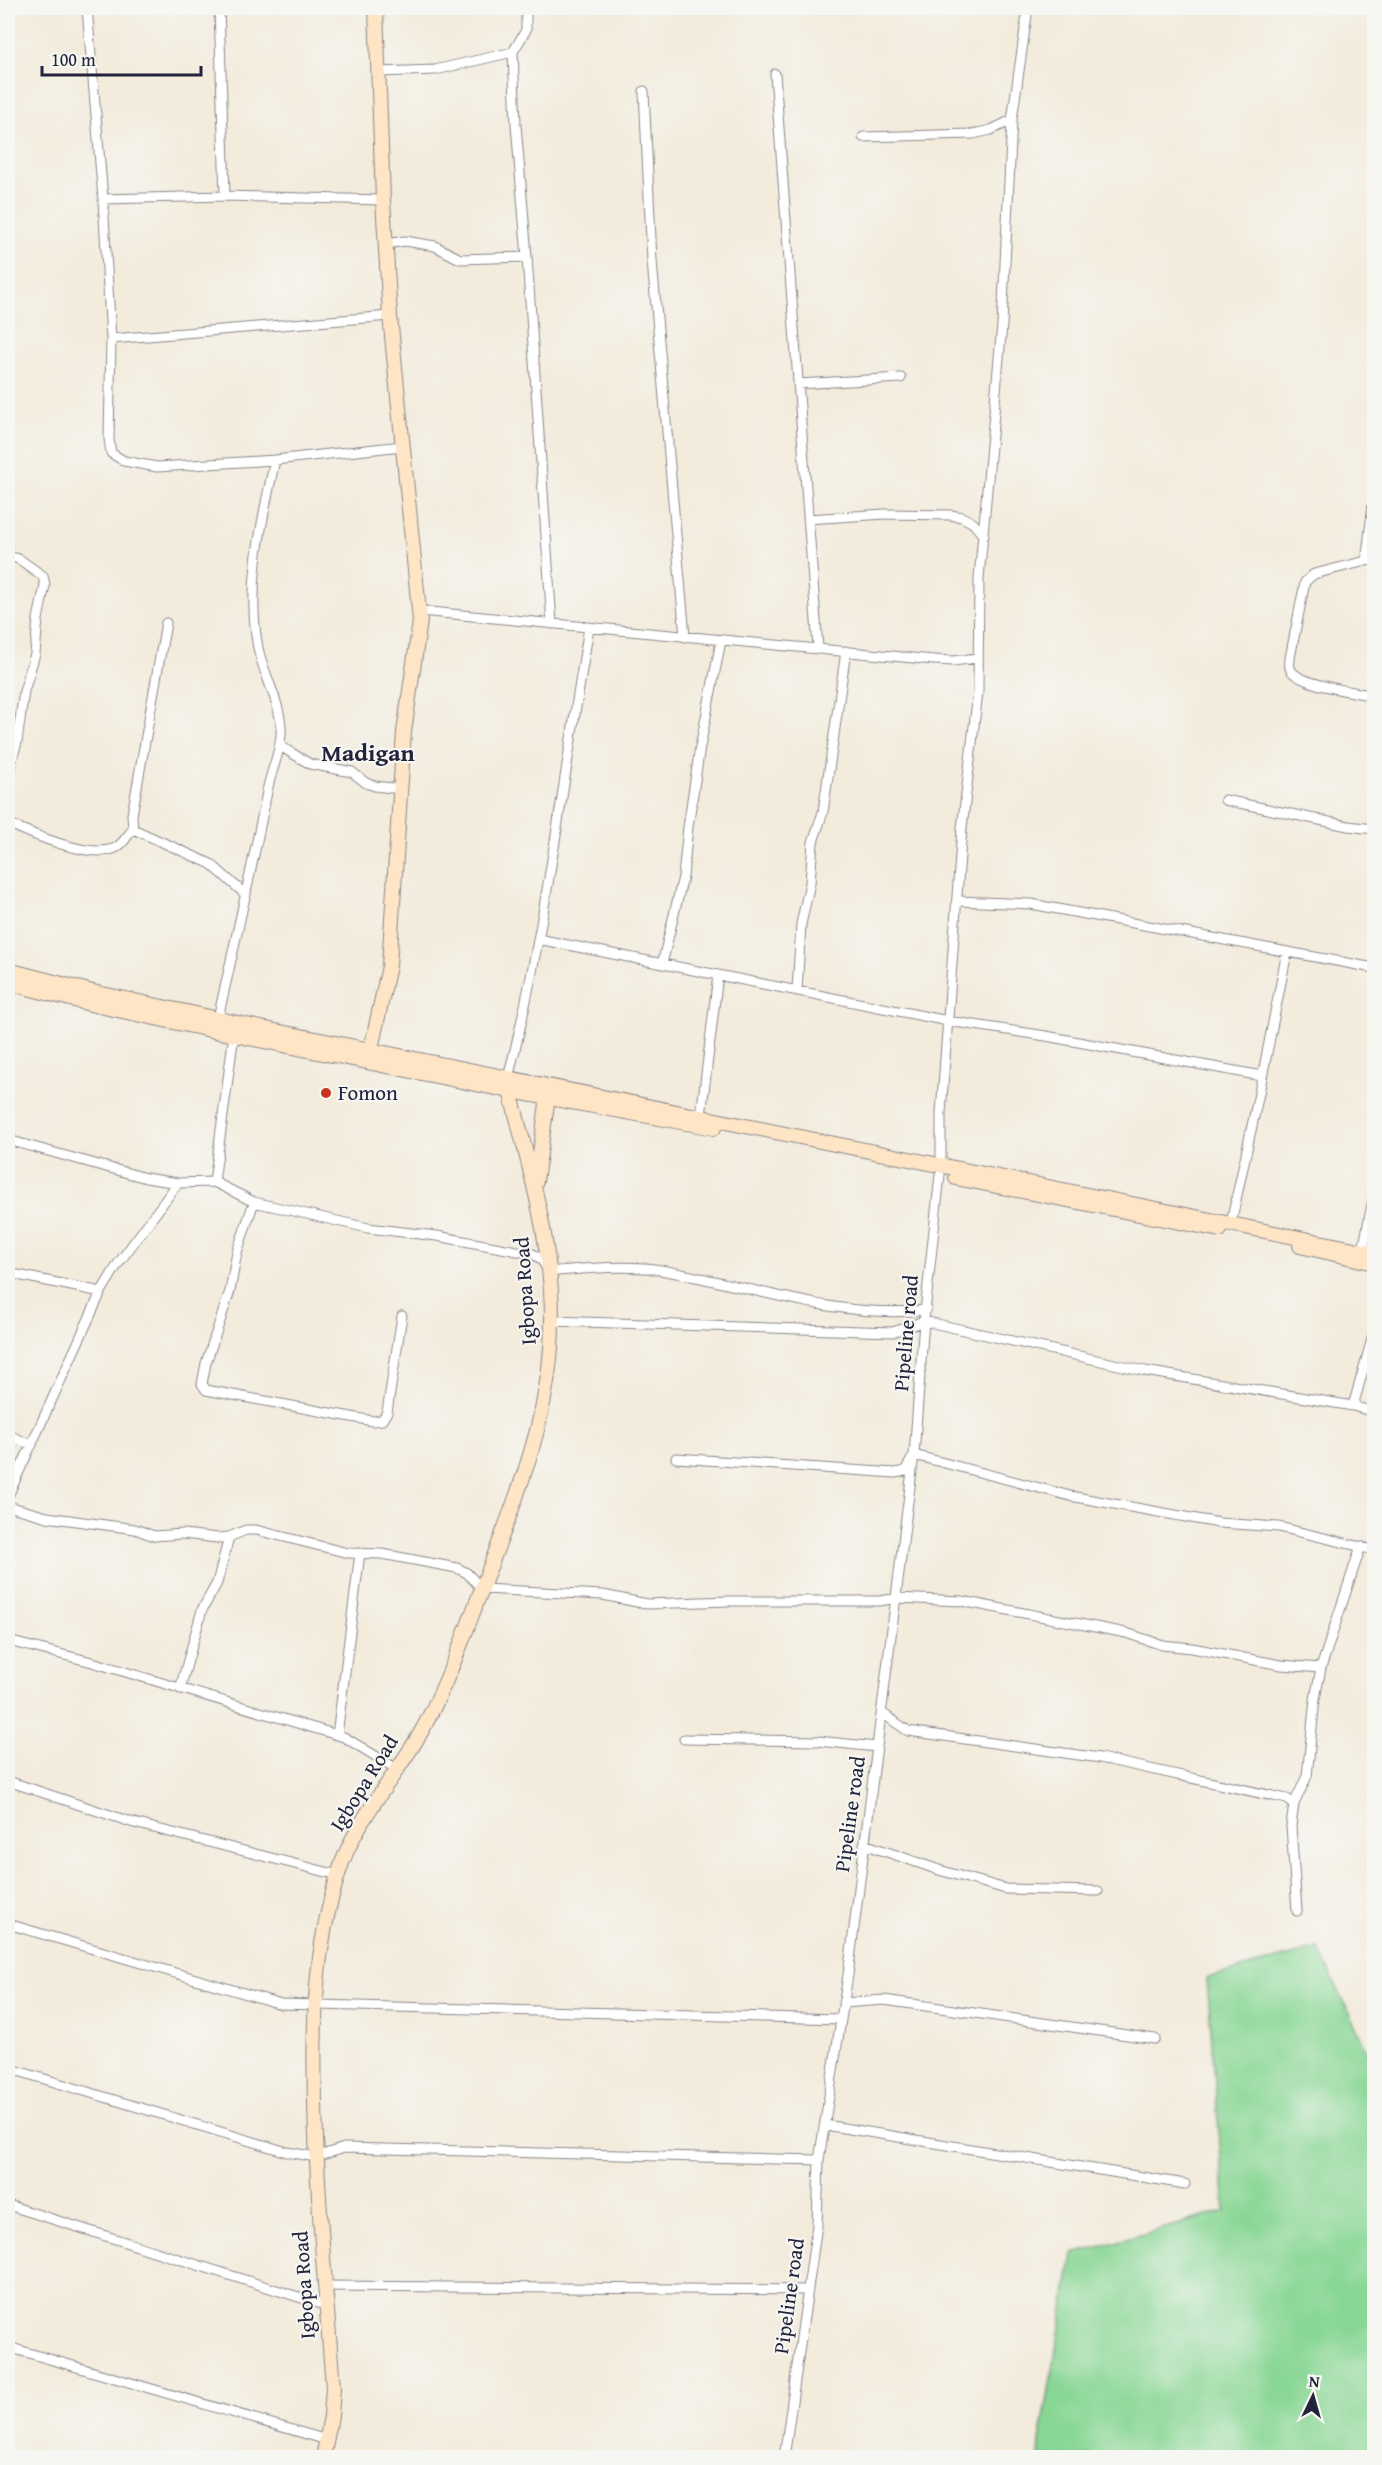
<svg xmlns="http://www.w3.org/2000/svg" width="1382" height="2465" font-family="'Gentium Book Plus',serif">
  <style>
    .green { fill: #89d795; stroke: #567c68; stroke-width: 1.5 }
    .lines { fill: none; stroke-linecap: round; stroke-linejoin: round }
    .street-casing { stroke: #8a868b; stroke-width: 11 }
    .secondary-casing { stroke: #8a868b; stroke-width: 16 }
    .street { stroke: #fff; stroke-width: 9 }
    .secondary { stroke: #fde5c5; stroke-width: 14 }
    .poi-dot { fill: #c8321e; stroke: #f6f6f2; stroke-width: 2 }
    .labels { text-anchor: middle; stroke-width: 4.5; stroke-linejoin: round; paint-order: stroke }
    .poi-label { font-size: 21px; fill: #22223b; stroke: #f6f6f2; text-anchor: start }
    .street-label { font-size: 21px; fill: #22223b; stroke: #f6f6f2 }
    .quarter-label { font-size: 24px; font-weight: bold; fill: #22223b; stroke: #f6f6f2 }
  </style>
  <rect width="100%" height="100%" fill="#f6f6f2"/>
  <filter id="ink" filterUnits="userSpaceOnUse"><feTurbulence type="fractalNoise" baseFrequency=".0167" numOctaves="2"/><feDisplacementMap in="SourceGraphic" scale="12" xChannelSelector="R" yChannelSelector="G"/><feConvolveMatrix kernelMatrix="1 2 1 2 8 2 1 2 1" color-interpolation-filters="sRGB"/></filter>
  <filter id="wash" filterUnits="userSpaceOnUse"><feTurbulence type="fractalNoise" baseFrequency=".008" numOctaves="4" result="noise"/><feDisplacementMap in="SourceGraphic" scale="24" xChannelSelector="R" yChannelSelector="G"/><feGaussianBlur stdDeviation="1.35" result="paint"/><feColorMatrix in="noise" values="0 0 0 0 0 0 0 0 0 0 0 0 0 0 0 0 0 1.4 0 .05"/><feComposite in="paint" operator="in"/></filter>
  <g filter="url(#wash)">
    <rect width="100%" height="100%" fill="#f3ebdb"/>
    <path class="green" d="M1318,1948L1369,2054L1374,2056V2457H1039L1040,2441L1073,2254L1225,2211L1207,1978Z"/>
  </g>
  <g filter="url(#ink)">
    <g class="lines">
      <defs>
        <path id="street" d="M87,8L103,199L111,339L109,439L111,453L124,461L157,467L275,460L402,446
          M219,8L225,196
          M379,72L435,70L513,52L526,30V8
          M775,74L818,648
          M644,91L652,261L685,637
          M863,137L973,134L991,130L1012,120
          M103,199L225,196L383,200
          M386,244L405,241L435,246L460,259L527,257L516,125L513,52
          M527,257L552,624
          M111,339L390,316
          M798,384L901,378
          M1374,496L1367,555L1370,560L1374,562
          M808,519L885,514L950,515L962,517L973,523L984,536
          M8,556L19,559L36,571L43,576L45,585L38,619L35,654L24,691L17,742L8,774
          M1370,560L1314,574L1305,582L1290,658C1290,662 1289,665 1290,668C1295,685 1358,692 1374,696
          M420,611L934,660L953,661L977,658
          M166,623L132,815L133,829L211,864L246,895
          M280,746L310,764L352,772L366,783L375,786L400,789
          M1225,800L1348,826L1374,829
          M8,823C31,834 87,858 113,849C122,846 127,836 133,829
          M957,901L1031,904L1374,968
          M538,939L948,1021L1046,1036L1262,1076
          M662,964L683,877L688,827L700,747L721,641
          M797,991L801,924L810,883L813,842L823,812L846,651
          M218,1018C235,943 252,868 267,792C270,773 280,754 281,735C283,706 264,677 258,648C246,585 262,521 275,460
          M508,1078C546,930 563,778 589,628
          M701,1116L718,975
          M8,1140L146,1178L178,1183L214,1182L254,1202L368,1228L437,1236L533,1254L541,1259L549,1272C578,1269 626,1265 654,1269C745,1283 833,1320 926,1310
          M941,1165V1113L962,828L978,692L979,578L1002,325L1012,120L1028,8
          M214,1182L234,1034
          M254,1202L237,1252L230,1291L206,1363L202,1384L206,1390L373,1421L382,1420L387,1412L402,1316
          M1231,1223L1258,1098L1287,952
          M1363,1250L1374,1194
          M8,1273L101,1292
          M552,1321L893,1332L924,1321L1145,1371L1353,1406L1374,1412
          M1353,1406L1374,1332
          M8,1435L32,1445
          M676,1458L895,1473L905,1471L914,1455L1070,1496L1219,1523L1279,1527L1374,1550
          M8,1496L101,1292L118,1264L178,1183
          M8,1506L47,1517L135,1529L154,1536L183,1534L217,1538L229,1537L246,1530H256L348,1553L382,1554L457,1568L467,1573L482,1589L603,1595L647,1604L728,1601H880L896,1598L962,1601L1126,1633L1162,1645L1192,1648L1281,1665L1321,1668
          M8,1641L92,1662L344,1737L397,1769
          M180,1689L202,1610L217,1583L229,1537
          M882,1713L908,1731L1100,1758L1287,1799L1294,1804
          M337,1735L360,1553
          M684,1739L818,1741L877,1747
          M8,1781L134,1823L338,1875
          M864,1844L939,1870L1006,1889L1098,1891
          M1297,1911L1291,1826L1294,1804L1307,1776L1315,1699L1321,1668L1361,1546
          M8,1924L281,2004L841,2019
          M843,2003L884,2000L1155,2039
          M8,2068L287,2152L316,2157L344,2148L819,2160
          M825,2125L1185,2184
          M8,2205L327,2306
          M325,2286L808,2290
          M8,2347L327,2440
          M784,2458L817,2225L819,2160L848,1975L914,1455L924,1321L940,1175"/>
        <path id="secondary" d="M8,970L93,992L261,1028L1374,1253
          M8,983L90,1004L215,1031L510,1091L714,1128
          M371,1049L389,966L404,732L420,621L390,316L383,200L376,8
          M956,1178L1220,1230
          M536,1181L549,1090
          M1300,1246L1374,1263
          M323,2458L331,2416L333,2388C326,2293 317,2198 315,2103C313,2024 314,1951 338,1875C355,1817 399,1775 426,1723C451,1674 469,1623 488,1572C519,1492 551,1412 552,1324C553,1245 529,1166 510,1091L508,1078"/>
      </defs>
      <use href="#street" class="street-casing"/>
      <use href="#secondary" class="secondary-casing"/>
      <use href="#street" class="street"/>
      <use href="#secondary" class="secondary"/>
    </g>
  </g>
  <circle class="poi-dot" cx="326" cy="1093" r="6"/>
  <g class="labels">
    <g class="poi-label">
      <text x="338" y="1100">Fomon</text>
    </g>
    <g class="street-label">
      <text transform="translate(525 1291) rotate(-94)" y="7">Igbopa Road</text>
      <text transform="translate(906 1333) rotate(-85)" y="7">Pipeline road</text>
      <text transform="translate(364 1783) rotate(-58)" y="7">Igbopa Road</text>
      <text transform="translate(850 1814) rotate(-82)" y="7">Pipeline road</text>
      <text transform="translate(304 2285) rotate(-94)" y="7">Igbopa Road</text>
      <text transform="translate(789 2296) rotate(-82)" y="7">Pipeline road</text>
    </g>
    <g class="quarter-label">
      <text x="368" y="761">Madigan</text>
    </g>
  </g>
  <rect width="1382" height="2465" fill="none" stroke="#f6f6f2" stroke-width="30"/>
  <g transform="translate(1313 2396) rotate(5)" stroke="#f6f6f2" stroke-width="4.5" paint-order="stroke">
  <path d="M0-4.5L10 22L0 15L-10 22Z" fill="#22223b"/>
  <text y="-9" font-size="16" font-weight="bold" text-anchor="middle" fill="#22223b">N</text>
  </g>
  <path d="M42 66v9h159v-9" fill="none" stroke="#22223b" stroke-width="3"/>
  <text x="51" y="66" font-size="18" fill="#22223b" stroke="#f6f6f2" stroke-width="4.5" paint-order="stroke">100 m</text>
</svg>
